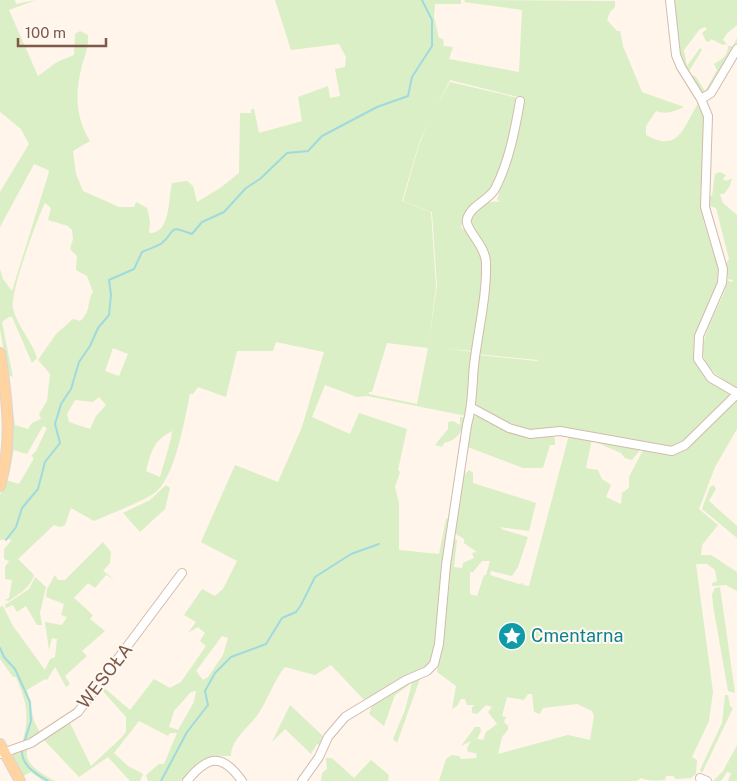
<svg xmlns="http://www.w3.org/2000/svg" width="737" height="781" font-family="'Public Sans',sans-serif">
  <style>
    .green { fill: #daefc5; fill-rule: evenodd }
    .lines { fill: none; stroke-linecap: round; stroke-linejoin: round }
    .stream { stroke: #a0dadf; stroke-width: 2 }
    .minor-casing { stroke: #d3bbad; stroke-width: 10 }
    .major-casing { stroke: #ddd4d0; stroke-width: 12 }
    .minor { stroke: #fff; stroke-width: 8 }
    .major { stroke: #ffd4a0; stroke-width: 10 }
    .labels { text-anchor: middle; stroke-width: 4; stroke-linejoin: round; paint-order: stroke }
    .culture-label { font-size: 18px; fill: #0d838f; stroke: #fff9f2; text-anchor: start }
    .street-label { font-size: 18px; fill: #7e5849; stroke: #fff9f2 }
  </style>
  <rect width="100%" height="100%" fill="#fff5ea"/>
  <path class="green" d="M0,0H15L16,4L36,0L9,10L38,76L57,62L74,55L75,34L80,31L88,35C89,46 85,55 82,65C75,92 75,117 90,141L73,151L76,174L83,191L119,207H134L136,202L147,208L150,221L149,233C171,234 168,199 172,183L187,181L193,186L197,202L220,188L239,173L240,113H251V109H254L259,133L302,121L298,97L328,86L330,98L340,96L335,69L345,67L346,57L339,44L291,50L275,0H461V4H435L434,17L439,38L443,39L444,46L453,47L449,59L519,72L522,10L464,2L465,0L615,1V7L610,12L607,20L617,31H620L623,46L642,92L684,107C676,111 665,115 656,111L646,126V135C678,153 683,129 697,105L700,104C713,140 696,176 702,213C705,236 723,260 718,283C713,309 691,327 695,355C699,380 728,385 730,396L686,441C660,459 598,431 567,428C553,427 539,433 524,430C507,427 491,415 476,406L474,399L477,355L537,361L539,358L537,360L477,354L484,308L487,255L468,221C474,208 487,199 501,202L497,200L520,120L522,100L518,97L450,80L436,108L450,82L518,98C514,124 504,170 489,192C478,209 467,203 461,227L483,252L481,301L473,351L442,348L474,352L466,416L367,396L357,397L325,385L312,417L350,434L359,413L407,429L398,470L400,472L395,487L399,503V550L439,554L446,519L447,518L451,521L448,541L451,538L457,540L454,567L462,568L463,563L474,558L472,553L477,552L464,543V539L454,533L461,467L460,480L463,481L464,475L469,470L473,473V483L536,503L529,531L499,527L504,530L528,537L518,567L512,576L491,571L490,575L519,584L524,583L523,585L529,586L569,435L592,439L586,468L598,470L602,479L611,485L606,497L621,504L622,493L629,488V477L642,452L645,450L664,454L679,451L737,398V429L715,467L699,509L718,525L702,545L701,555H711L737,572V591L726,585L713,586L711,584L717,581L715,570L707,564H696L713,692L709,721L692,757L697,760L696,774L691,778L676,779L673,776H666L665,780C655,781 648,781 641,778L637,781H439L446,759L452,755L459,756L461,759L477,758L476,753L468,752L467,748L471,741L461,746L475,727H480L481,731L477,739L483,740L486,732L497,724L488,712L492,707L486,705L477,714L472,713V707L475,705H467L465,699H461L457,706L452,709L456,686L437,672L441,630L439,631L435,659L431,668L402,679L365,701L331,665L315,675L285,667C274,680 269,697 260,711C251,726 231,738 231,756C206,756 198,759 181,781H148L146,775L159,764H164L177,733H170L168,736L139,721L114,753L128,766L143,774L140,781H130L108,757L79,777L43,739L70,723L91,766L120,739L126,732V717L100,688L102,686L130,710L154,679L170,688L181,682L206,646L200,641L205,633L198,627L188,633L196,622L184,615L202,589L215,596L223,589L237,561L201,542L235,465L278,482L302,427L324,352L276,342L273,351H237L226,397L198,387L193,394H190C185,417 175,481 153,494C135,505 114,512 94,521L71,508L65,525L60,527L54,525L18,559L34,575C31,588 18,594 9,601L5,600L9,598L12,580L5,579V567L9,561L4,559V549L11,541L10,539L0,540V495L6,480L19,484L33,460V457L31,456L36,451L47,428L43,426L27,454L14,450L8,477L6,476L12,451L10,407L12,405L15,425L28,429L32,423L41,419L39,414L47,401L50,374L38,360L56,334L73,319L80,321C92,311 86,303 93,292L87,276L76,270L77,256L70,249L73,239L72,230L68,226L48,220L51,208L45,203C38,217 9,294 13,309C18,327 32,341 37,358L32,363L12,317H9L2,322L13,377L8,375L0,330V269L3,279L12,291L49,172L48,170L34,164L0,227V192L29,144L21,129L0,112ZM429,122L419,145L403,201L432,212L437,286L428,347L436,287L431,212L402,201L419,143ZM387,343L428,348L417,404L369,394V392H372ZM113,348L128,354L119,376L105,371ZM99,397L106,405L96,416L90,429L69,422L67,414L75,400L93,402ZM172,431L171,439L160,477L146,471C151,452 153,441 172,431ZM482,561H490L486,575H484L477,596L470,594V572H473ZM222,636L228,638L223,655L208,677L203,680L196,671ZM196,691L194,702L178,730L169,727L174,711L191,692ZM528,694H532L534,712L540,714L543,708L577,704L592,711L594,716L590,740L568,735L498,754L502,737L508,730V726L504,722L506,717L502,716L507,697L524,700Z
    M674,0H737V25C731,31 728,30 723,40L727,44L723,45L711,39L709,42L706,41L702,33L707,29L705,27L700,29L684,50L687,66L700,48L702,50L688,73L677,48Z
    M737,38V47L709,92L703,95L691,78L693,75L696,77L705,91L717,70L714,64C722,59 728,56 728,46H733Z
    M720,172L726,175L723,179L726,181L732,178L730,186L724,194H720L723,203L737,215V387C691,364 699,347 718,306C722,298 726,289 727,280L732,282L733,280L727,279L726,264L729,259L716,208L709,206V195L712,196L715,174Z
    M478,416L531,438L551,435L555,438V445H550L543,468H523L465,446L471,417Z
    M460,417H465C463,431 458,440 444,443L442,447L435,445L448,429V422L453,421L460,425Z
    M599,439L642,448L632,460L625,458L621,453L598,443Z
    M166,485L170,488L165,509L140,532L123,513L150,500Z
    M714,485L716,489L709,501L737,526V538L702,509L710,487Z
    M103,542L111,552L110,563L103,571L115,580L106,575L95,588L88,583L74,598L93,615L90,619L105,631L82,651L87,656L65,676L70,684L66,687L55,667L47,680L45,679L27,690L34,721L40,733L22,744C30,715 27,704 16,677H13L0,659V607L3,606L13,626L45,670L50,659L55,657L57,639L52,638L49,650L45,622L62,625L67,617L61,615L64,604L46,597L47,589L55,575L58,580H65Z
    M35,577L46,587L40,613L42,625H37L26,606L17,612L13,605L6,608L5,605L29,589Z
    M720,587L735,693L728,691L713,605L712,594L715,588Z
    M421,676L397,743L393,739L405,710L412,683L395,695L384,726L369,714L374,701Z
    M725,695H728L730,706L733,708L702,773L700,770L722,723Z
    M290,705L325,738L321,745L317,744L311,754L285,729L272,742Z
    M737,745V781H728L731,773L727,772L721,781H713L723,771Z
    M28,747C21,764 43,774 55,781H43L31,772L22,777L11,755Z
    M326,758H332L354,778L371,760L389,775L388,781H321L322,773L327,769Z"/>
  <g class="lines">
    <path class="stream" d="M6,540L16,527L22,508L38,489L45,462L60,443L55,424L61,404L71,389L79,362L90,346L98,328L109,315L111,295L109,280L134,269L142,252C148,249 157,247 162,243C177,231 166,224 192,234L202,222L224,212L246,188L260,179L287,153L308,151L322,136L377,107L408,96L412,77L432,46V20L422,0
      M0,648L4,657L15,669L30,702L31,721L24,743
      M22,748C20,765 36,774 48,781
      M161,781L187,732L208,705L205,691L215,673L231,657L266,644L282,618L296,612L301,605L315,577L351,554L379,544"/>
    <defs>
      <path id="minor" d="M670,0L676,55L681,67L701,99L708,116L705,207L723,269L722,283L699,336L698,359L711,378L737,393
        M701,99L711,93L737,49
        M472,408L509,428L530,434L560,431L672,451L685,445L737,394
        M0,754L31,743L78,712L182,573
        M700,778L707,781
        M187,781C208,755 222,753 242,781
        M302,781L319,757L328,737L345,717L406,680L427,671L434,664L439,644L446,565L467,425C473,405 472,385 474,365C478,331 487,296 486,262C485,244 464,229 467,219C471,205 488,201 495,189C509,162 515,130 520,101"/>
      <path id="major" d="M0,353C7,398 13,442 0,486
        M0,744L20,781"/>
    </defs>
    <use href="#minor" class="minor-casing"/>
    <use href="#major" class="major-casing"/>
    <use href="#minor" class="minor"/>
    <use href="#major" class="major"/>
  </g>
  <defs>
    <symbol id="sight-disc" viewBox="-11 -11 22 22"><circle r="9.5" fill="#0f9aa8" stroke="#fff9f2"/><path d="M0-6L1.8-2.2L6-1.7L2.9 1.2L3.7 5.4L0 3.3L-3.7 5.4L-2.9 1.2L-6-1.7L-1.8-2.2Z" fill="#fff"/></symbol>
  </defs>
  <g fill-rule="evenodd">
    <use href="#sight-disc" x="496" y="620" width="32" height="32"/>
  </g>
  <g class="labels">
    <g class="culture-label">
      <text x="531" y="642">Cmentarna</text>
    </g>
    <g class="street-label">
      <text transform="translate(105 676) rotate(-52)" y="6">WESOŁA</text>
    </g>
  </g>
  <path d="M18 38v8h88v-8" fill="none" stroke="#7e5849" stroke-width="2.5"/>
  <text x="25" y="38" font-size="15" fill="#7e5849" stroke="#fff9f2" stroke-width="4" paint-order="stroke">100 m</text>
</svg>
